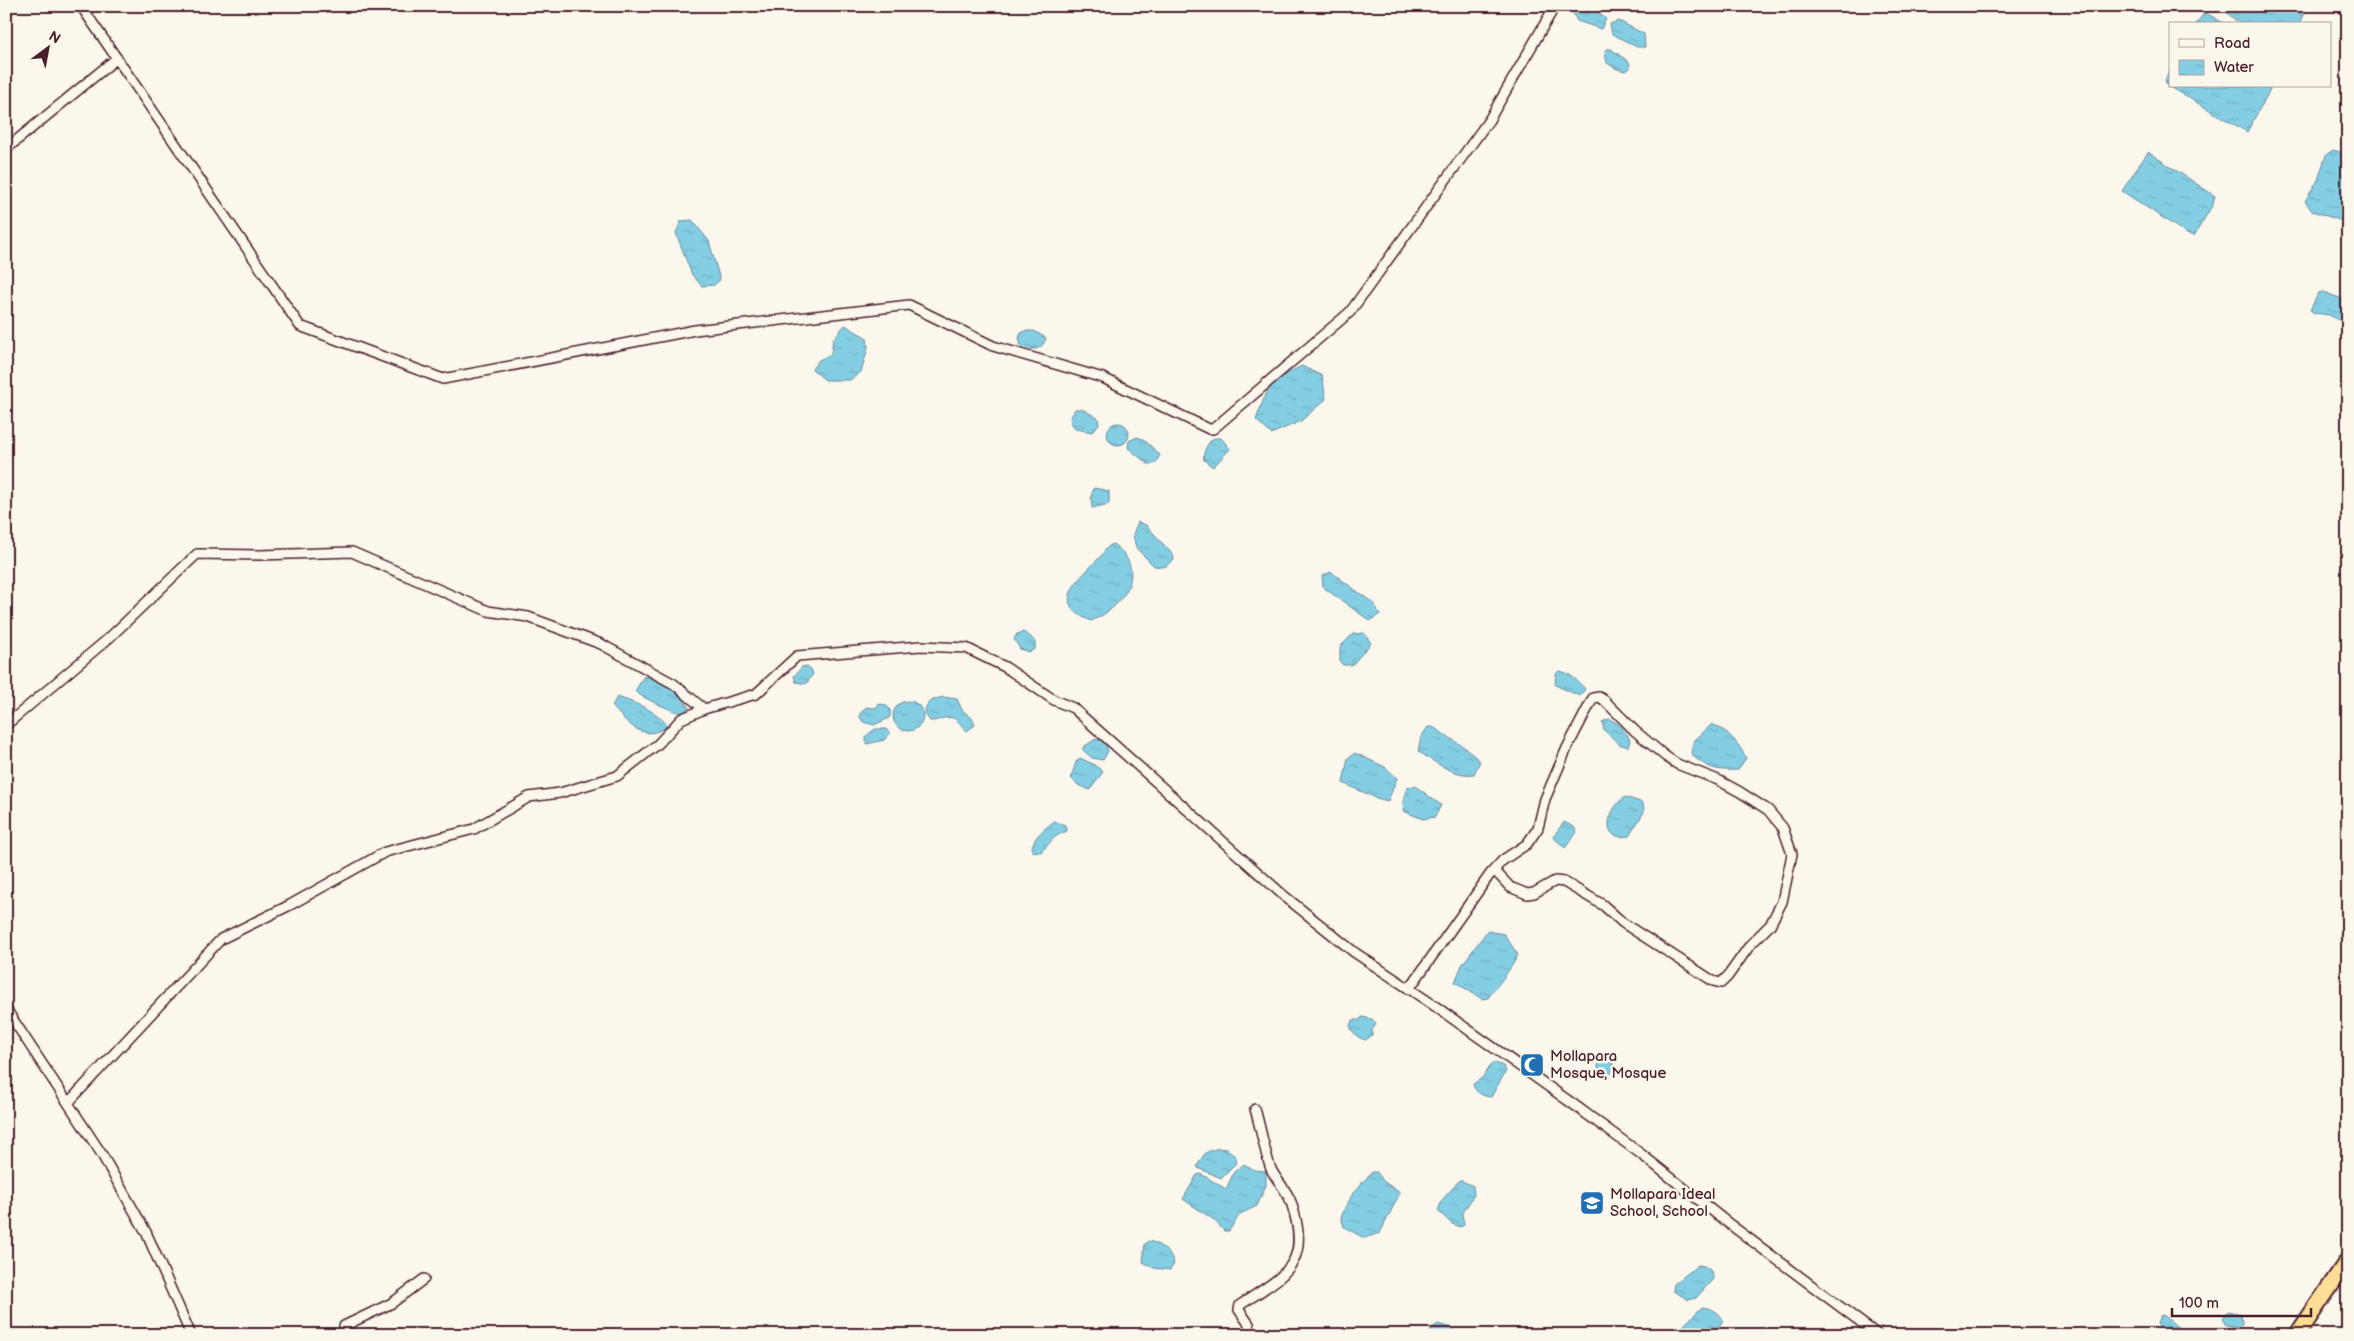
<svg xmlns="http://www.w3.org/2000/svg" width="2354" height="1341" font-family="'Balsamiq Sans',sans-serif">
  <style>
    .water { fill: url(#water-ripples); stroke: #6c8899 }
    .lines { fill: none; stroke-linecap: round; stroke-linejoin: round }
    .street-casing { stroke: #4a1f2b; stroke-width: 12 }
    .highway-casing { stroke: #4a1f2b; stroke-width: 19 }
    .street { stroke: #fbf7ec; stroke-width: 9 }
    .highway { stroke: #fedd96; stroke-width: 15 }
    .labels { text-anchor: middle; stroke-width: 5; stroke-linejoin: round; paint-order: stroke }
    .poi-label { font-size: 15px; fill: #4a1f2b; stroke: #fbf7ec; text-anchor: start }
  </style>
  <defs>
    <pattern id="water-ripples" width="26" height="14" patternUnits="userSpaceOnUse" patternTransform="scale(1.25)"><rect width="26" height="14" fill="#83cee3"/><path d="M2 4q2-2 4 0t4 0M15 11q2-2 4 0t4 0" fill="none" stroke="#73b0c3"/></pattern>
  </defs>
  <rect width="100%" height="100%" fill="#fbf7ec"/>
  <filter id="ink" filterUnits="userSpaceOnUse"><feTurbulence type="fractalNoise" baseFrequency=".02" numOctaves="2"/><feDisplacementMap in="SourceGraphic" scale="10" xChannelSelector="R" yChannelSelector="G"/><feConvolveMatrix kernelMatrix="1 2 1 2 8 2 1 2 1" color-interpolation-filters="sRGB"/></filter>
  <g filter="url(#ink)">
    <path class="water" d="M1576,6H1590L1606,19L1601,29L1577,21L1571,9Z
      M2226,6H2307L2299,24H2240L2226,12Z
      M2205,12L2208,14L2225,24H2196Z
      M1619,21L1644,34L1645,47H1637L1612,34L1610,24Z
      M1606,49H1611L1629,62L1630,68L1626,71L1617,69L1607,63L1605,53Z
      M2170,70V86H2272L2247,132L2167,85L2165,80Z
      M2333,150L2348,154V223L2312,211L2305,201L2318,180L2326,155Z
      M2148,152L2215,196L2213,204L2194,236L2187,234L2122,191Z
      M692,220L709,241L720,280L714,285L702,286L692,275L676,233L681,221Z
      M2323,292L2348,301V325L2329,315L2314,313L2310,310L2318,294Z
      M845,325L867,338L868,348L861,372L850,380H825L812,369L819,360L831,354L833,339Z
      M1026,331H1034L1046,338C1042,351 1032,351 1021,346L1019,338L1021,333Z
      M1302,366L1322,376L1326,399L1301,421L1271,434L1256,420C1267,388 1270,381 1302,366Z
      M1075,409H1082L1098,418L1099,424L1092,432L1075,429L1070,420Z
      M1107 434a11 11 0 1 1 22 0a11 11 0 1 1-22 0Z
      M1137,437L1143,439L1160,455L1155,464H1148L1128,448L1129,441Z
      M1214,438H1221L1230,449L1213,467L1204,460C1202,452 1208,442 1214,438Z
      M1094,488L1109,491V504L1092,508L1091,496Z
      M1138,522L1146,525L1173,555L1174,559L1165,567L1154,566L1136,548L1133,534Z
      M1113,544C1150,570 1123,608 1091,621C1050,604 1076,582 1097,560C1104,554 1104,548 1113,544Z
      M1331,572L1373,603L1380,614L1370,621L1323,587L1322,576Z
      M1023,632C1030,636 1037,640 1035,649L1029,652L1020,649L1014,639L1017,634Z
      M1364,633L1371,643L1352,665H1343L1340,662V647L1353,634Z
      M806,666L811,669L813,674L806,684L796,682L794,676L802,667Z
      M1559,671C1569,672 1579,682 1585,689L1580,696L1555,685L1556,674Z
      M644,676C661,681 681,692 689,708L681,713C672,711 640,697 635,691Z
      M617,697C633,702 659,711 667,726C644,744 626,722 612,706Z
      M943,697L957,699L962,710L973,719L975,725L967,731C963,728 959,721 955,719C947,714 938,722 930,721L925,714C925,701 932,700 943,697Z
      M893 716a15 15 0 1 1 30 0a15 15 0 1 1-30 0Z
      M879,704C888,704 893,710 889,718L874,725L863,722L859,715L866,707L875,708Z
      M1609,719C1620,724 1626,730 1630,741L1628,747L1619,744L1604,730L1602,722Z
      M1712,724C1728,731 1738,742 1746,758L1738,770C1717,771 1707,769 1691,754L1693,742Z
      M1428,727H1433L1464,747L1480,761L1474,774C1455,777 1434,762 1418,751L1421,737Z
      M875,729H886L890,734L884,740L867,744L865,737Z
      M1096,739L1104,741L1108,751L1103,760L1092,758L1083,750V747Z
      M1355,753L1385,767L1397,778L1388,801L1376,798L1343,783L1348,758Z
      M1080,758L1095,765L1103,772L1090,790L1078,785L1071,778L1076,762Z
      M1415,786L1441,805L1435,817L1423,819L1403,811L1404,796L1407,788Z
      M1625,797L1643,803L1644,812L1629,836C1598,842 1608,808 1625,797Z
      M1054,821L1065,825L1067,831L1056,836L1041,852L1032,851C1031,838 1045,829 1054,821Z
      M1564,822L1574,827L1577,832L1565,848L1553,837Z
      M1487,931L1504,934L1518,955C1510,971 1498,984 1488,998L1482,999L1455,982L1462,965Z
      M1362,1017L1372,1019L1376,1024L1372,1030V1035L1366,1040C1359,1039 1351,1032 1350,1025L1353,1020H1360Z
      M1598 1067a8 8 0 1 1 16 0a8 8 0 1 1-16 0Z
      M1493,1062L1503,1066L1506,1071L1491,1097C1484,1097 1474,1092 1473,1084L1482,1078Z
      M1218,1148L1227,1149L1237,1158L1235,1164L1221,1178L1198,1168L1197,1166L1205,1153Z
      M1244,1164L1254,1170L1266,1171V1185L1257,1206L1240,1214L1229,1231H1224L1214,1220L1183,1199L1197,1175L1201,1174L1226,1189L1234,1172Z
      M1372,1172H1377L1383,1181L1400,1193L1380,1233L1364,1238L1344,1227L1341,1217L1353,1193Z
      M1460,1180L1473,1186L1474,1195L1462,1214L1464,1224L1461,1227L1452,1224L1438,1211L1442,1200Z
      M1148,1241C1158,1242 1173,1254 1174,1264L1170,1270L1154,1268L1143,1262L1145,1244Z
      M1698,1265C1706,1265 1714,1271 1713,1279L1696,1298L1689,1300L1673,1291L1674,1284Z
      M1702,1307C1710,1308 1719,1311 1723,1320L1714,1335H1674Z
      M2228,1311L2241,1314L2242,1324L2238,1327L2226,1325L2222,1319Z
      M2163,1315L2180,1329V1335H2164L2157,1324L2160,1316Z
      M1438,1324L1449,1327L1460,1335L1430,1334L1431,1329Z"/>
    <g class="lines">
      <defs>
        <path id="street" d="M81,6L300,326L443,379L695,330L909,305L993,346L1103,378L1209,429H1213L1350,312L1489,120L1555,6
          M6,149L117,58
          M6,725L109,638L197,554L260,555L352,552L488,611L528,617L601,644L674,684L704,709L756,694L797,656L921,646L966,648L1005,667L1054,700L1073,708L1283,895L1354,952L1432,1004L1573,1104L1641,1154L1724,1220L1878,1335
          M1409,989L1491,873L1503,860L1527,844L1538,828L1545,799L1567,748L1593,698L1599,697L1604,700L1635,731L1665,756L1677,764L1718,780L1740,792L1768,810L1783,828L1792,854L1782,902L1770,925L1750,945L1728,976L1721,983L1713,981L1623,923L1603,905L1564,882L1555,881L1534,893L1527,894L1510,887L1494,870
          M6,1009L101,1153L146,1232L191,1335
          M68,1103L221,939L290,905L385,852L474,829L529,797L560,793L617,776L658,744L681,719L704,709
          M344,1326L392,1303L424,1279
          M1249,1335V1324L1239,1310L1240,1305C1286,1274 1312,1265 1291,1202C1287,1190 1276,1180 1271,1169C1264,1150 1261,1129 1255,1109"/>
        <path id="highway" d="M2297,1335L2348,1260"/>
      </defs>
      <use href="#street" class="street-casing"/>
      <use href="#highway" class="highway-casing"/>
      <use href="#street" class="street"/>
      <use href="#highway" class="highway"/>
    </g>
  </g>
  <defs>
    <symbol id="mosque-square" viewBox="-11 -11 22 22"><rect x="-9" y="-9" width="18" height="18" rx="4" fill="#1f6fb2" stroke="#fbf7ec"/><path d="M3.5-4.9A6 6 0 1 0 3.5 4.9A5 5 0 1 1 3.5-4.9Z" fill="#fff"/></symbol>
    <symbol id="school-square" viewBox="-11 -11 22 22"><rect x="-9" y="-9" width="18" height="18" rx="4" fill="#1f6fb2" stroke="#fbf7ec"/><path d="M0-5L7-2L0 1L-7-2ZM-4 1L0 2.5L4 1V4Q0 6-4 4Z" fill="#fff"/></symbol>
  </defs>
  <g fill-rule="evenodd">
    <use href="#mosque-square" x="1518" y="1051" width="28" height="28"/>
    <use href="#school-square" x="1578" y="1189" width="28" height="28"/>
  </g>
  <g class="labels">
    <g class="poi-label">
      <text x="1550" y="1061">Mollapara<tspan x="1550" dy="17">Mosque, Mosque</tspan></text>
      <text x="1610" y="1199">Mollapara Ideal<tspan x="1610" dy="17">School, School</tspan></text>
    </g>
  </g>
  <rect width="2354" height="1341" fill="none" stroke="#fbf7ec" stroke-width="25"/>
  <rect x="12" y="12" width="2329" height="1316" fill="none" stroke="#4a1f2b" stroke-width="2" filter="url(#ink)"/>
  <rect x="2169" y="22" width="162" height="65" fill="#fbf7ec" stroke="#b4a19f"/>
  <rect x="2179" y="39" width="25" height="8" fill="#fbf7ec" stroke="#b4a19f"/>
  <text x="2214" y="48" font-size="15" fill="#4a1f2b">Road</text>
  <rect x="2179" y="60" width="25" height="15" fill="url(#water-ripples)" stroke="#b4a19f"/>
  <text x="2214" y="72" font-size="15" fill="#4a1f2b">Water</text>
  <g transform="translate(48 48) rotate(32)" stroke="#fbf7ec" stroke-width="4" paint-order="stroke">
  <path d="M0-4L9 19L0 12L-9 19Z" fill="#4a1f2b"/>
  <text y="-8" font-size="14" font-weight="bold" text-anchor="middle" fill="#4a1f2b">N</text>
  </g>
  <path d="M2172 1308v8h139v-8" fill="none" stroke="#4a1f2b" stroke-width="2.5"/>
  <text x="2179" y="1308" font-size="15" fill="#4a1f2b" stroke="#fbf7ec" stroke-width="4" paint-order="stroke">100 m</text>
</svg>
